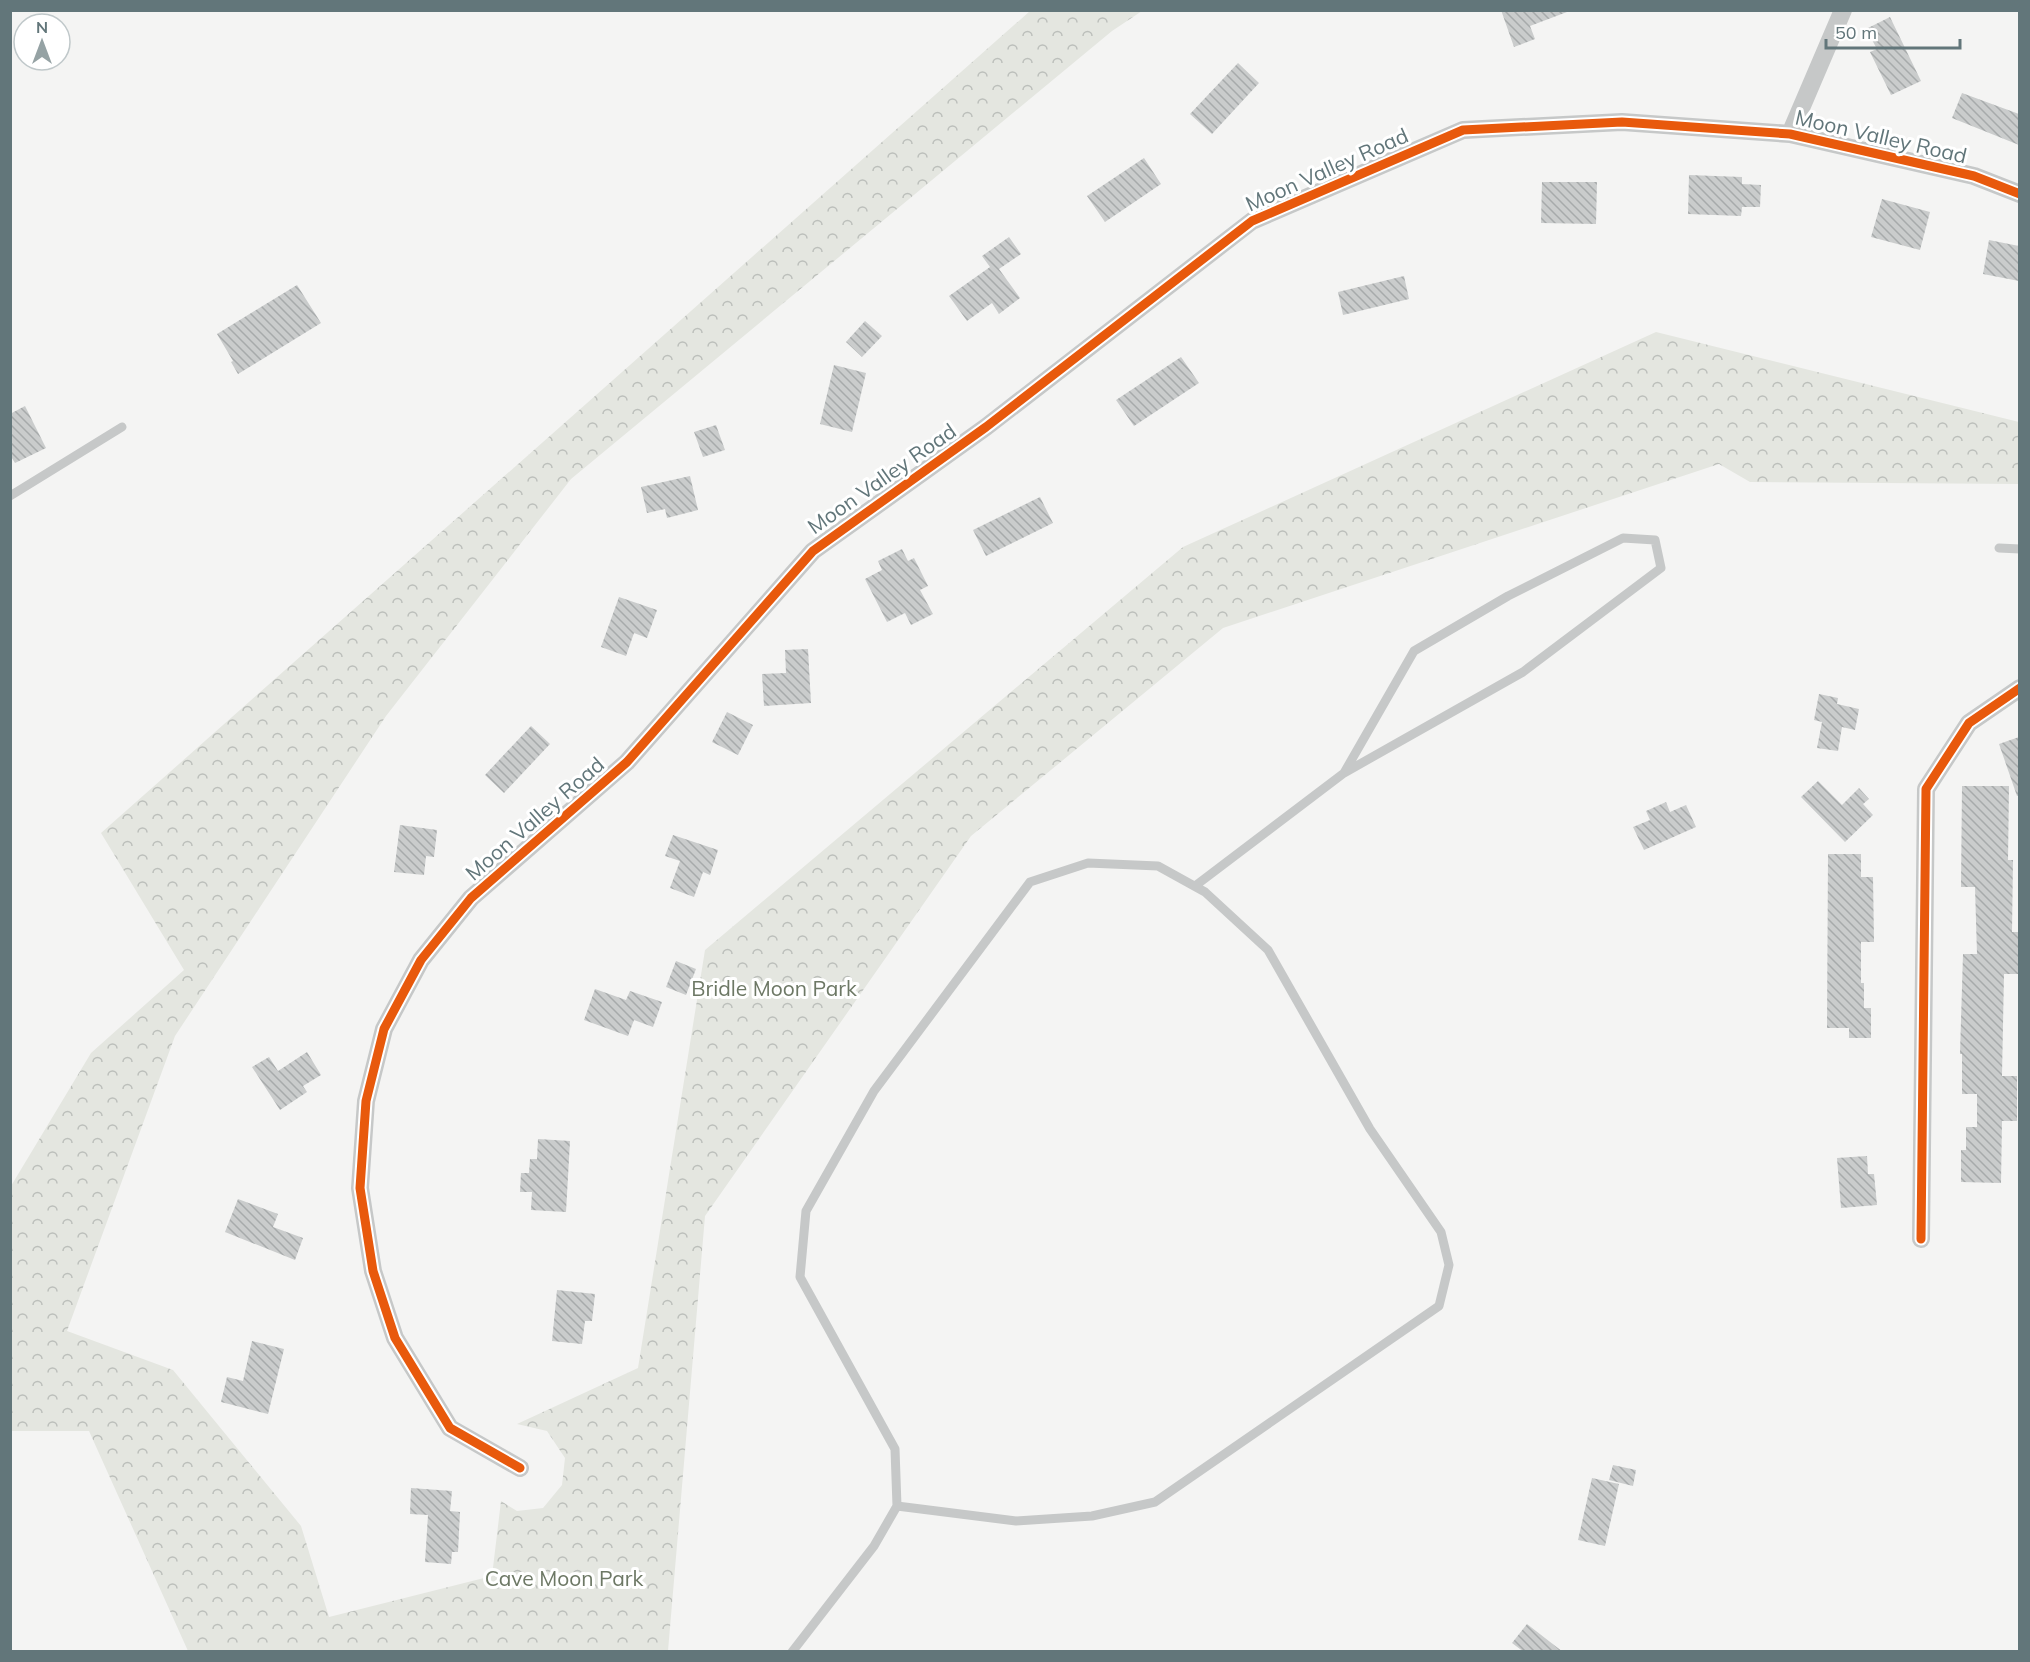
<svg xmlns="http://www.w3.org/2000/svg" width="2030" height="1662" font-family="Mulish,sans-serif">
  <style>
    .forest { fill: url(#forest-crowns) }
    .building { fill: url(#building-back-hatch) }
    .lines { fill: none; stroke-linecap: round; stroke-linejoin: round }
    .service { stroke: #c6c8c8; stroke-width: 9 }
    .minor { stroke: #c6c8c8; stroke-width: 18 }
    .cycleway-casing { stroke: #fff; stroke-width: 13 }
    .cycleway { stroke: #e8590c; stroke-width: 9 }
    .labels { text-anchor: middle; stroke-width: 6; stroke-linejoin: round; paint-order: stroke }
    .street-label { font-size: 21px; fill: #62767a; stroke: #fff }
    .park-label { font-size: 21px; fill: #6d7865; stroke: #fff }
  </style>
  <defs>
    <pattern id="forest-crowns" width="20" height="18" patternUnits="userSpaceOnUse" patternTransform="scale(1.5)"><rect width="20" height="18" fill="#e4e6e0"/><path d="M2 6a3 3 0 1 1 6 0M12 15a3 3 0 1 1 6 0" fill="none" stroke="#bcbfbb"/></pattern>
    <pattern id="building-back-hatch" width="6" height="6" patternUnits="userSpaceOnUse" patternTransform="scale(1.5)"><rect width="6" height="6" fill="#cacccc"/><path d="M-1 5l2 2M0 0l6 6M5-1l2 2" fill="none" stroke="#a7aaab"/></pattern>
  </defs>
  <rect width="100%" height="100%" fill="#f4f4f3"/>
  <path class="forest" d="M1030,11H1142L1112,31L571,479L386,716L175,1036L67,1331L173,1370L301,1526L329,1617L492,1576L501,1501L517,1511L543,1508L562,1485L565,1458L547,1431L517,1424L638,1368L705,950L1183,547L1656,332L2019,422V484L1750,482L1719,464L1223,628L971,836L705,1216L668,1651H188L89,1431H11V1186L91,1053L184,970L101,833Z"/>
  <path class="building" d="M1501,10H1566L1567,12L1530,26L1535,39L1514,47Z
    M1890,17L1921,81L1891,95L1870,52L1877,49L1866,29Z
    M1238,63L1259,83L1212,134L1190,114Z
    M1962,93L2019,114V145L1952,118Z
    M1144,158L1161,184L1105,222L1087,196Z
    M1689,175L1742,177V184L1761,185L1760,207H1742L1741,216L1688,214Z
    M1542,182H1597L1596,224L1541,223Z
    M1882,199L1930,212L1920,250L1871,237Z
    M1009,237L1021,254L999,269L1020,298L999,314L992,303L967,321L949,296L990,267L982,256Z
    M1989,240L2019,246V281L1983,274Z
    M1404,276L1409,299L1343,315L1338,292Z
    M297,285L321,323L238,374L231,362L233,361L217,334Z
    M865,321L882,336L862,357L846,342Z
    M1181,357L1199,383L1134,426L1116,400Z
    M834,365L866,373L852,432L820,424Z
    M25,406L46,448L15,463L10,455V414Z
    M716,425L725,450L703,457L694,432Z
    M690,476L698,510L667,518L665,509L647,513L641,487Z
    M1040,497L1053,523L986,556L973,530Z
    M902,549L908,561L914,558L928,586L920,590L933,614L911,625L905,613L887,622L865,579L882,570L878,561Z
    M619,597L657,610L647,638L634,633L626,656L601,647Z
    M808,649L811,703L764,706L762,674L786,673L785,650Z
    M1819,694L1838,698L1837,704L1859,709L1855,730L1842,727L1838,751L1817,748L1822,722L1814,720Z
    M727,712L753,725L738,755L712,742Z
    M531,726L550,744L504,793L485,775Z
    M2019,737V796H2017L1999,744Z
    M1818,781L1842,805L1859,788L1869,799L1863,804L1873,815L1845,842L1801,797Z
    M1962,786H2009L2008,860H2013L2012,932H2019V974H2004L2002,1076H2017V1121H2002L2001,1183L1961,1182V1150H1966V1127H1977V1094H1962V1054H1960L1963,954H1977L1975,887H1961Z
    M1666,802L1670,812L1686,805L1696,827L1644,850L1633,827L1650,820L1646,811Z
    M400,825L437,830L434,857L426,856L424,875L394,872Z
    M673,835L718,850L710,875L703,872L694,897L670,888L680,861L665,856Z
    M1828,854H1861V877H1873L1874,942H1861V983H1864V1008H1871V1038H1849V1028H1827Z
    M676,961L696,969L686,995L666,987Z
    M595,989L626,1000L630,991L662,1002L653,1027L634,1020L628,1036L584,1020Z
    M307,1052L321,1075L303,1086L307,1092L280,1110L252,1067L269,1057L278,1071Z
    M538,1139L570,1141L566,1212L531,1210L532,1192H520L521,1173H529L530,1159H537Z
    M1867,1156L1868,1174H1874L1877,1205L1841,1208L1837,1158Z
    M238,1199L278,1214L273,1227L303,1238L295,1260L225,1232Z
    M557,1290L595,1294L592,1321H585L582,1344L552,1341Z
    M252,1341L284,1349L268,1414L221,1402L227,1377L243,1381Z
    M1613,1465L1636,1470L1633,1486L1609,1480Z
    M1592,1478L1619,1484L1605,1546L1578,1540Z
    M411,1488L452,1491L450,1511L460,1512L458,1552H452L451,1564L425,1562L428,1515L410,1514Z
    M1527,1624L1563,1652H1524L1512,1643Z"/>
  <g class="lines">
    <path class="service" d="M10,496L122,427
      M1999,548L2020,549
      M1195,886L1344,773L1414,651L1508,596L1623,538L1655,540L1661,568L1523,672L1344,773
      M792,1652L874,1546L897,1506L895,1449L800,1277L806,1211L874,1091L1030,882L1088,863L1158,866L1205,892L1268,950L1370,1129L1441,1232L1449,1265L1439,1306L1155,1502L1092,1516L1016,1521L897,1506"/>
    <path class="minor" d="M1790,134L1843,10
      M1921,1239L1926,789L1969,723L2020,688
      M520,1468L450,1428L395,1338L373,1271L360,1188L366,1101L384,1029L421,960L471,898L627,762L813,551L986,427L1252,221L1463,130L1622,122L1790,134L1974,176L2020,194"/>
    <defs>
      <path id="cycleway" d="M1921,1239L1926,789L1969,723L2020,688
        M520,1468L450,1428L395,1338L373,1271L360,1188L366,1101L384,1029L421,960L471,898L627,762L813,551L986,427L1252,221L1463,130L1622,122L1790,134L1974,176L2020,194"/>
    </defs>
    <use href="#cycleway" class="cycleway-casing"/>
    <use href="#cycleway" class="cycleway"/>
  </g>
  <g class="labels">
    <g class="street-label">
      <text transform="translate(1881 137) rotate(13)" y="7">Moon Valley Road</text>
      <text transform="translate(1327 170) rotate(-24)" y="7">Moon Valley Road</text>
      <text transform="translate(882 479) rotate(-35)" y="7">Moon Valley Road</text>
      <text transform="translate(535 819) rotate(-41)" y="7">Moon Valley Road</text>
    </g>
    <g class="park-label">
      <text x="774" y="996">Bridle Moon Park</text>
      <text x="564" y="1586">Cave Moon Park</text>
    </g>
  </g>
  <rect width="2030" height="1662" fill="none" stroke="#62767a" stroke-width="24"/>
  <g transform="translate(42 42)"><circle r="28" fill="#ffffff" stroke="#c0c8ca" stroke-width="1.5"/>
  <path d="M0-4.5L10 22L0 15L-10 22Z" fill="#95a2a4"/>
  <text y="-9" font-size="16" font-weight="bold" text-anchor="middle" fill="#62767a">N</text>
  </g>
  <path d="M1826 39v9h134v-9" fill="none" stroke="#62767a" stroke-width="3"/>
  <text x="1835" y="39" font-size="18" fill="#62767a" stroke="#ffffff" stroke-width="4.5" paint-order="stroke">50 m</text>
</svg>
